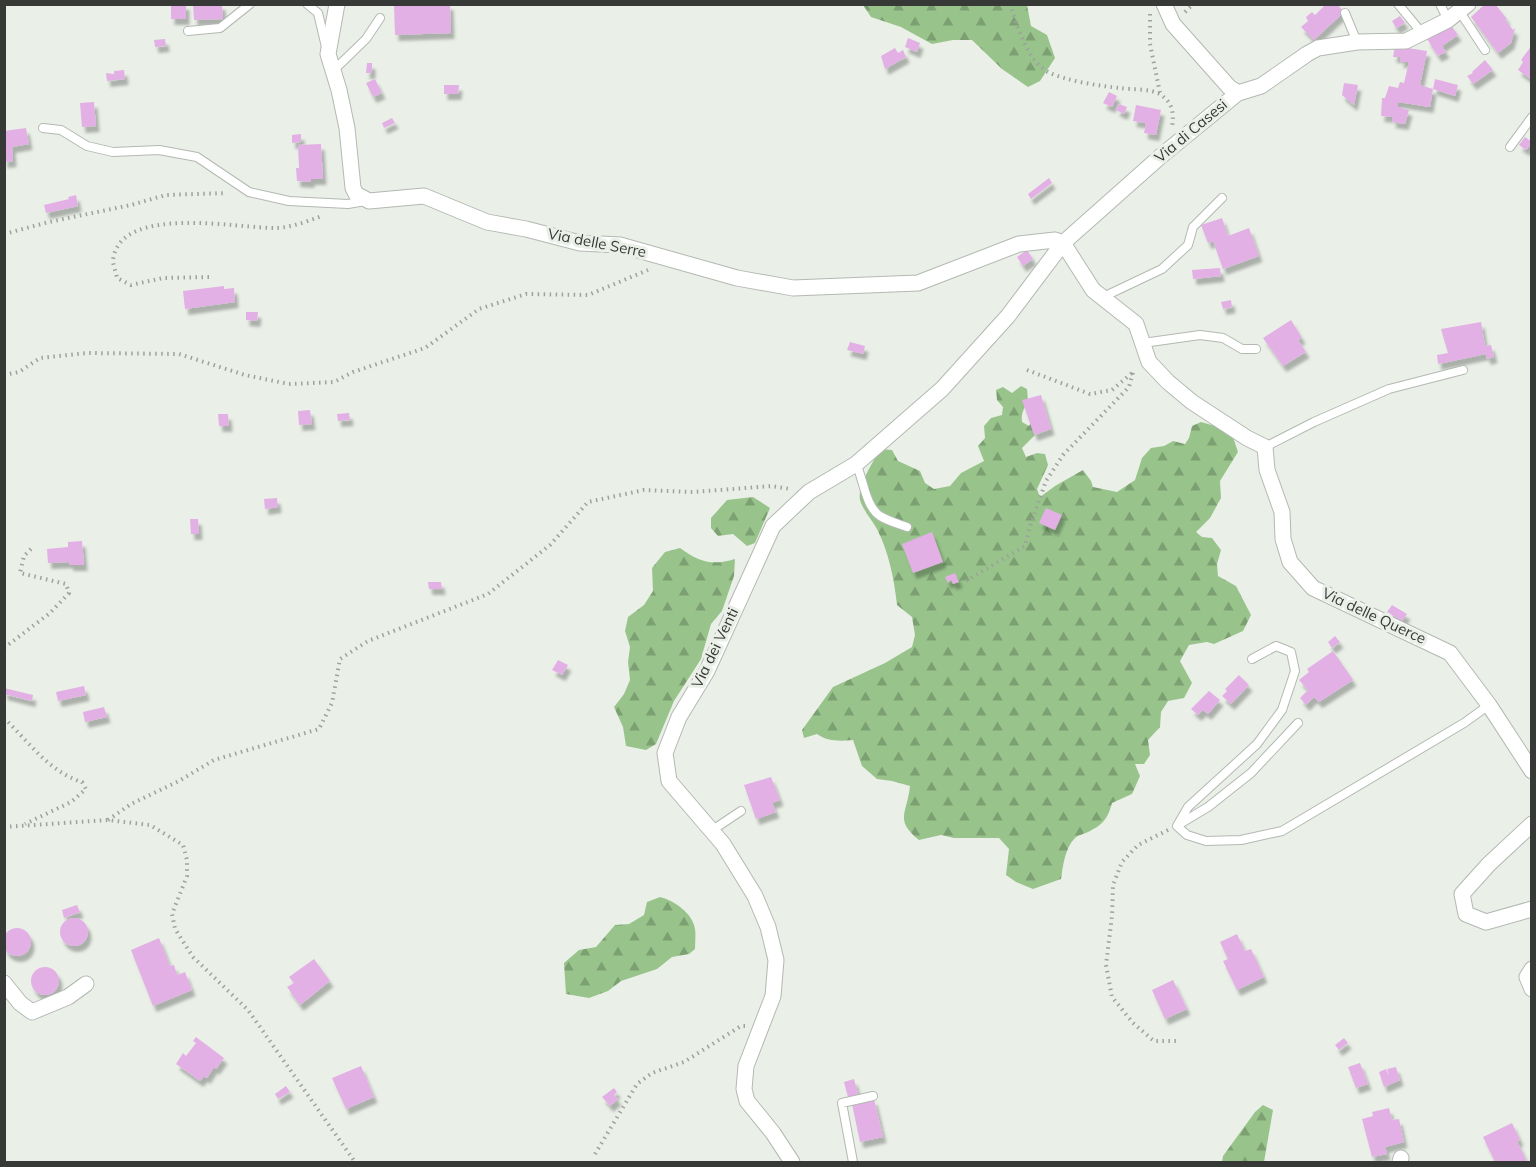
<svg xmlns="http://www.w3.org/2000/svg" width="1536" height="1167" font-family="Mulish,sans-serif">
  <style>
    .forest { fill: url(#forest-firs) }
    .building { fill: #e2b0e4; filter: url(#shadow) }
    .lines { fill: none; stroke-linecap: round; stroke-linejoin: round }
    .service-casing { stroke: #b3b9b2; stroke-width: 10 }
    .minor-casing { stroke: #b3b9b2; stroke-width: 17 }
    .path { stroke: #9da29c; stroke-width: 4; stroke-dasharray: 1.5 4.5; stroke-linecap: butt }
    .service { stroke: #fff; stroke-width: 8 }
    .minor { stroke: #fff; stroke-width: 15 }
    .labels { text-anchor: middle; stroke-width: 6; stroke-linejoin: round; paint-order: stroke }
    .street-label { font-size: 15px; fill: #373937; stroke: #eaf0e8 }
  </style>
  <defs>
    <pattern id="forest-firs" width="22" height="20" patternUnits="userSpaceOnUse" patternTransform="scale(1.5)"><rect width="22" height="20" fill="#98c48c"/><path d="M5 1l3.5 6h-7zM16 11l3.5 6h-7z" fill="#7da073"/></pattern>
    <filter id="shadow"><feDropShadow dx="3.5" dy="6" stdDeviation="1.5" flood-color="#0004"/></filter>
  </defs>
  <rect width="100%" height="100%" fill="#eaf0e8"/>
  <path class="forest" d="M863,5H1027L1031,26L1047,35L1055,58L1040,81L1028,87L1002,69L972,40H953L932,44L901,27L871,17Z
    M1021,386L1027,389C1030,408 1020,407 1022,422L1029,426L1033,419L1041,429L1022,448L1026,457L1037,453L1045,454L1048,465L1037,489L1040,497L1055,486L1083,470L1091,481L1093,487L1117,492L1135,480L1142,458L1151,448L1164,446L1173,441L1185,444L1189,438L1192,426L1201,422L1215,426L1233,437L1238,452L1220,481L1221,498L1210,518L1196,532L1202,537L1212,538L1221,550L1217,564L1218,576L1236,586L1251,615L1243,631L1214,644L1207,642L1189,645L1180,661L1192,683L1184,698L1168,701L1161,712L1160,727L1148,740L1150,755L1144,764H1135L1140,776L1132,794L1112,803C1108,818 1103,825 1088,832C1084,834 1078,835 1075,838C1065,848 1063,865 1061,879L1033,889L1016,882L1006,875L1009,849L999,838H954L941,835L919,840C894,820 907,814 910,786L892,781L877,779L862,766L853,740C840,741 828,742 817,734L804,738L802,730L833,687L885,663L912,647L915,635L912,617L897,605C894,578 889,553 877,529C872,520 863,510 860,500C857,487 874,459 881,449L892,450L898,461L920,471L925,483L934,489L950,486L961,473L984,461L978,446L985,438L984,426L991,418L1002,415L1003,407L997,400L996,390L1003,387L1012,393Z
    M753,497L770,508L755,543L747,546L733,534L718,536L711,528V518L727,500Z
    M680,548C699,562 712,566 735,559L734,576L722,611L711,624L701,659L674,701L656,744L646,750L626,746L623,727L614,707L624,694L630,680L628,662L630,647L625,631L628,617L644,605L653,591L652,568L665,552Z
    M660,897C673,900 693,913 695,929C696,935 695,942 695,949L689,954L672,957L657,969L621,981L608,991L589,998L566,994L564,963L579,950L596,947L615,925L629,924L644,915L647,902Z
    M1263,1105L1273,1110L1264,1162H1222L1223,1156L1255,1112Z"/>
  <path class="building" d="M171,4H186V19H171Z
    M193,4H222L223,19L194,20Z
    M432,4H450L451,33L395,35L394,6Z
    M1326,4H1337L1344,12L1314,40L1301,27L1308,21L1306,17L1312,12L1315,15Z
    M1485,4H1495L1507,19L1505,20L1513,30L1515,28L1511,43L1498,53L1471,17Z
    M1400,16L1405,23L1396,28L1392,21Z
    M1450,24L1458,35L1442,46L1446,52L1438,56L1427,39Z
    M908,38L920,43L917,52L905,47Z
    M165,39L166,46L155,47L154,40Z
    M1532,45V80L1518,70L1523,62L1521,60Z
    M1395,46L1427,51L1420,85L1433,89L1430,107L1398,102V107L1409,110L1405,124L1392,122L1393,117L1381,116L1382,98H1385L1389,86L1398,88L1400,82L1404,83L1409,62H1400L1401,57H1393Z
    M895,48L898,53L903,50L906,57L885,69L881,56Z
    M1485,60L1493,70L1473,84L1467,76L1473,73L1472,72Z
    M367,63H372V73H366Z
    M124,70L125,79L107,81L106,73L114,74V71Z
    M375,79L382,93L373,97L366,83Z
    M1435,79L1458,85L1455,96L1433,89Z
    M1344,83L1358,85L1354,105L1342,95Z
    M444,85H459L458,94H444Z
    M1109,92L1117,96L1112,107L1103,103Z
    M94,102L96,126L82,127L80,103Z
    M1119,104L1127,107L1124,114L1116,110Z
    M1136,105L1161,110L1156,135L1144,133L1146,123L1133,121Z
    M392,118L395,123L384,128L382,123Z
    M26,128L29,144L12,147L13,161L4,162V131Z
    M301,134V142L292,143V135Z
    M1525,137L1532,142L1526,150L1519,145Z
    M321,144L323,179H311V182L297,181L296,168H299L298,145Z
    M1049,178L1052,183L1031,199L1028,194Z
    M76,195L78,206L46,213L44,205L69,199L68,197Z
    M1222,218L1228,236L1249,228L1259,256L1223,269L1213,241L1208,243L1201,225Z
    M1027,250L1033,259L1023,266L1017,257Z
    M1220,268L1221,276L1193,279L1192,270Z
    M224,286V289L234,288L235,302L185,309L183,291Z
    M1231,300L1232,307L1223,309L1221,302Z
    M246,312H258L257,321L246,320Z
    M1291,320L1302,338L1298,340L1306,352L1283,366L1263,338Z
    M1481,322L1485,346L1491,345L1494,357L1487,359L1486,354L1438,364L1437,355L1448,353L1441,329Z
    M850,342L865,346L863,354L847,350Z
    M1041,395L1051,429L1034,435L1022,400Z
    M310,410L312,424L299,425L298,411Z
    M349,413L350,420L338,421L337,414Z
    M218,414H228L229,426H219Z
    M277,498L278,507L265,509L264,499Z
    M1046,508L1062,515L1055,530L1039,523Z
    M190,519H198L199,534H191Z
    M932,532L943,562L913,573L902,544Z
    M82,541L84,565H70L69,562L48,563L47,549L68,547V542Z
    M955,573L959,582L953,584L951,580L948,583L945,577Z
    M428,582H441L442,589H429Z
    M1392,605L1407,614L1402,621L1387,612Z
    M1335,636L1340,642L1332,648L1328,642Z
    M1333,651L1353,680L1319,702L1314,697L1306,705L1300,698L1308,690L1299,680L1309,672L1307,669Z
    M558,660L568,665L562,675L552,670Z
    M1239,675L1249,685L1231,704L1222,696L1227,691L1225,689Z
    M84,686L86,695L58,701L56,692Z
    M4,688L33,695L32,701L4,694Z
    M1209,691L1220,700L1208,714L1203,710L1198,715L1191,709Z
    M104,707L107,717L85,722L83,712Z
    M771,777L780,800L772,803L776,812L756,819L744,785Z
    M77,905L80,912L64,918L62,910Z
    M60 932a14 14 0 1 1 28 0a14 14 0 1 1-28 0Z
    M3 942a14 14 0 1 1 28 0a14 14 0 1 1-28 0Z
    M1237,934L1245,951L1251,949L1264,977L1237,990L1223,961L1228,959L1220,942Z
    M159,938L170,966L174,965L177,975L185,972L192,990L153,1006L131,950Z
    M314,959L330,981L300,1005L287,987L294,983L289,977Z
    M31 981a14 14 0 1 1 28 0a14 14 0 1 1-28 0Z
    M1173,980L1187,1009L1165,1019L1152,990Z
    M196,1037L224,1058L216,1069L214,1067L207,1078L204,1076L200,1081L176,1064L183,1053L186,1056L196,1043L193,1041Z
    M1344,1038L1348,1043L1339,1050L1335,1045Z
    M1360,1063L1368,1084L1356,1088L1348,1067Z
    M361,1066L374,1097L346,1109L332,1078Z
    M1396,1067L1400,1080L1384,1087L1379,1072L1386,1069L1389,1077L1387,1069Z
    M854,1079L858,1094L848,1097L844,1082Z
    M286,1086L290,1092L278,1099L275,1094Z
    M614,1088L617,1092L614,1095L618,1099L610,1106L602,1097Z
    M874,1099L883,1137L860,1142L852,1104Z
    M1389,1108L1392,1120L1399,1119L1404,1142L1385,1147L1387,1154L1372,1157L1362,1119L1373,1116L1372,1112Z
    M1512,1123L1520,1140L1517,1141L1527,1162H1495L1483,1137Z"/>
  <g class="lines">
    <defs>
      <path id="service" d="M307,4L318,13L326,47
        M1398,4L1422,33
        M1440,4L1448,20
        M1460,12L1485,50
        M1345,13L1357,42
        M188,31L220,28L250,4
        M334,70L366,39L380,18
        M43,128L61,130L87,146L113,152L159,150L197,157L249,192L289,201L348,204L365,201
        M1510,147L1532,117
        M1103,297L1162,269L1188,245L1193,227L1222,198
        M1143,343L1200,335L1223,338L1242,349H1256
        M1265,447L1314,422L1389,389L1463,370
        M856,464C864,480 865,506 880,516C888,521 899,524 907,527
        M1178,825L1208,807L1251,773L1298,723
        M1177,826L1187,835L1206,841L1241,840L1282,831L1464,723L1489,705
        M1177,826L1188,807L1257,744L1282,710L1295,671L1291,652L1276,646L1252,659
        M711,831L741,811
        M853,1162L842,1103L873,1096"/>
      <path id="minor" d="M337,4L328,54L339,90L347,128L353,188L356,194L369,201L424,196L487,222L526,229L580,243L620,245L737,278L793,288L918,283L1019,244L1055,240L1063,243
        M1164,4L1173,24L1229,87L1238,93
        M1063,243L1093,290L1136,324L1149,362L1168,382L1192,402L1247,438L1265,447L1267,470L1282,512L1283,539L1290,562L1313,588L1450,653L1489,705L1532,771
        M1532,824L1489,864L1462,894L1466,914L1486,922L1532,909
        M1532,969L1527,977L1532,989
        M4,983L20,1003L32,1012L68,997L86,984
        M792,1162L773,1133L747,1101L744,1089L746,1066L773,996L776,960L768,927L755,896L723,844L669,781L665,753L679,717L707,671L773,526L809,492L856,464L942,389L1008,316L1063,243L1161,156L1238,93L1261,86L1307,54L1318,48L1357,42L1406,41L1448,20L1468,4
        M1400,1162L1401,1158"/>
    </defs>
    <use href="#service" class="service-casing"/>
    <use href="#minor" class="minor-casing"/>
    <path class="path" d="M1010,4C1018,27 1026,59 1048,72C1066,81 1100,86 1120,88C1132,90 1151,88 1161,95C1173,103 1174,114 1172,127
      M1185,12L1193,4
      M1150,14V44L1160,93
      M4,234L49,222L131,205L166,195L227,193
      M209,277L163,278L131,285L117,278C116,272 113,265 113,260C120,203 240,229 277,228C293,227 308,221 322,216
      M1027,370L1090,394L1112,390L1132,373
      M4,375L19,372L40,358L87,353L179,354L245,375L289,384L334,382L353,372L425,348L479,309L526,294L588,295L648,270
      M966,581L1025,546L1030,526L1046,481L1063,455L1129,387L1134,369
      M4,648L50,613L69,593L66,584L20,573L24,556L31,549
      M4,718C28,741 49,772 82,782L86,789L71,802L25,824
      M108,820L131,804L179,781L214,760L319,729L332,703L340,659L368,641L488,594L550,545L588,502L644,490L693,492L772,486L790,489
      M4,827L108,820L150,825L183,845L187,860V876L172,914L175,929L193,957L248,1010L355,1162
      M1168,830L1138,845L1122,862L1113,885L1112,916L1106,965L1112,997L1133,1023L1154,1041H1177
      M595,1154L637,1084L652,1073L684,1062L741,1026H745"/>
    <use href="#service" class="service"/>
    <use href="#minor" class="minor"/>
  </g>
  <g class="labels">
    <g class="street-label">
      <text transform="translate(1191 131) rotate(-40)" y="5">Via di Casesi</text>
      <text transform="translate(597 243) rotate(11)" y="5">Via delle Serre</text>
      <text transform="translate(1374 616) rotate(25)" y="5">Via delle Querce</text>
      <text transform="translate(715 648) rotate(-64)" y="5">Via dei Venti</text>
    </g>
  </g>
  <rect width="1536" height="1167" fill="none" stroke="#373937" stroke-width="12"/>
</svg>
